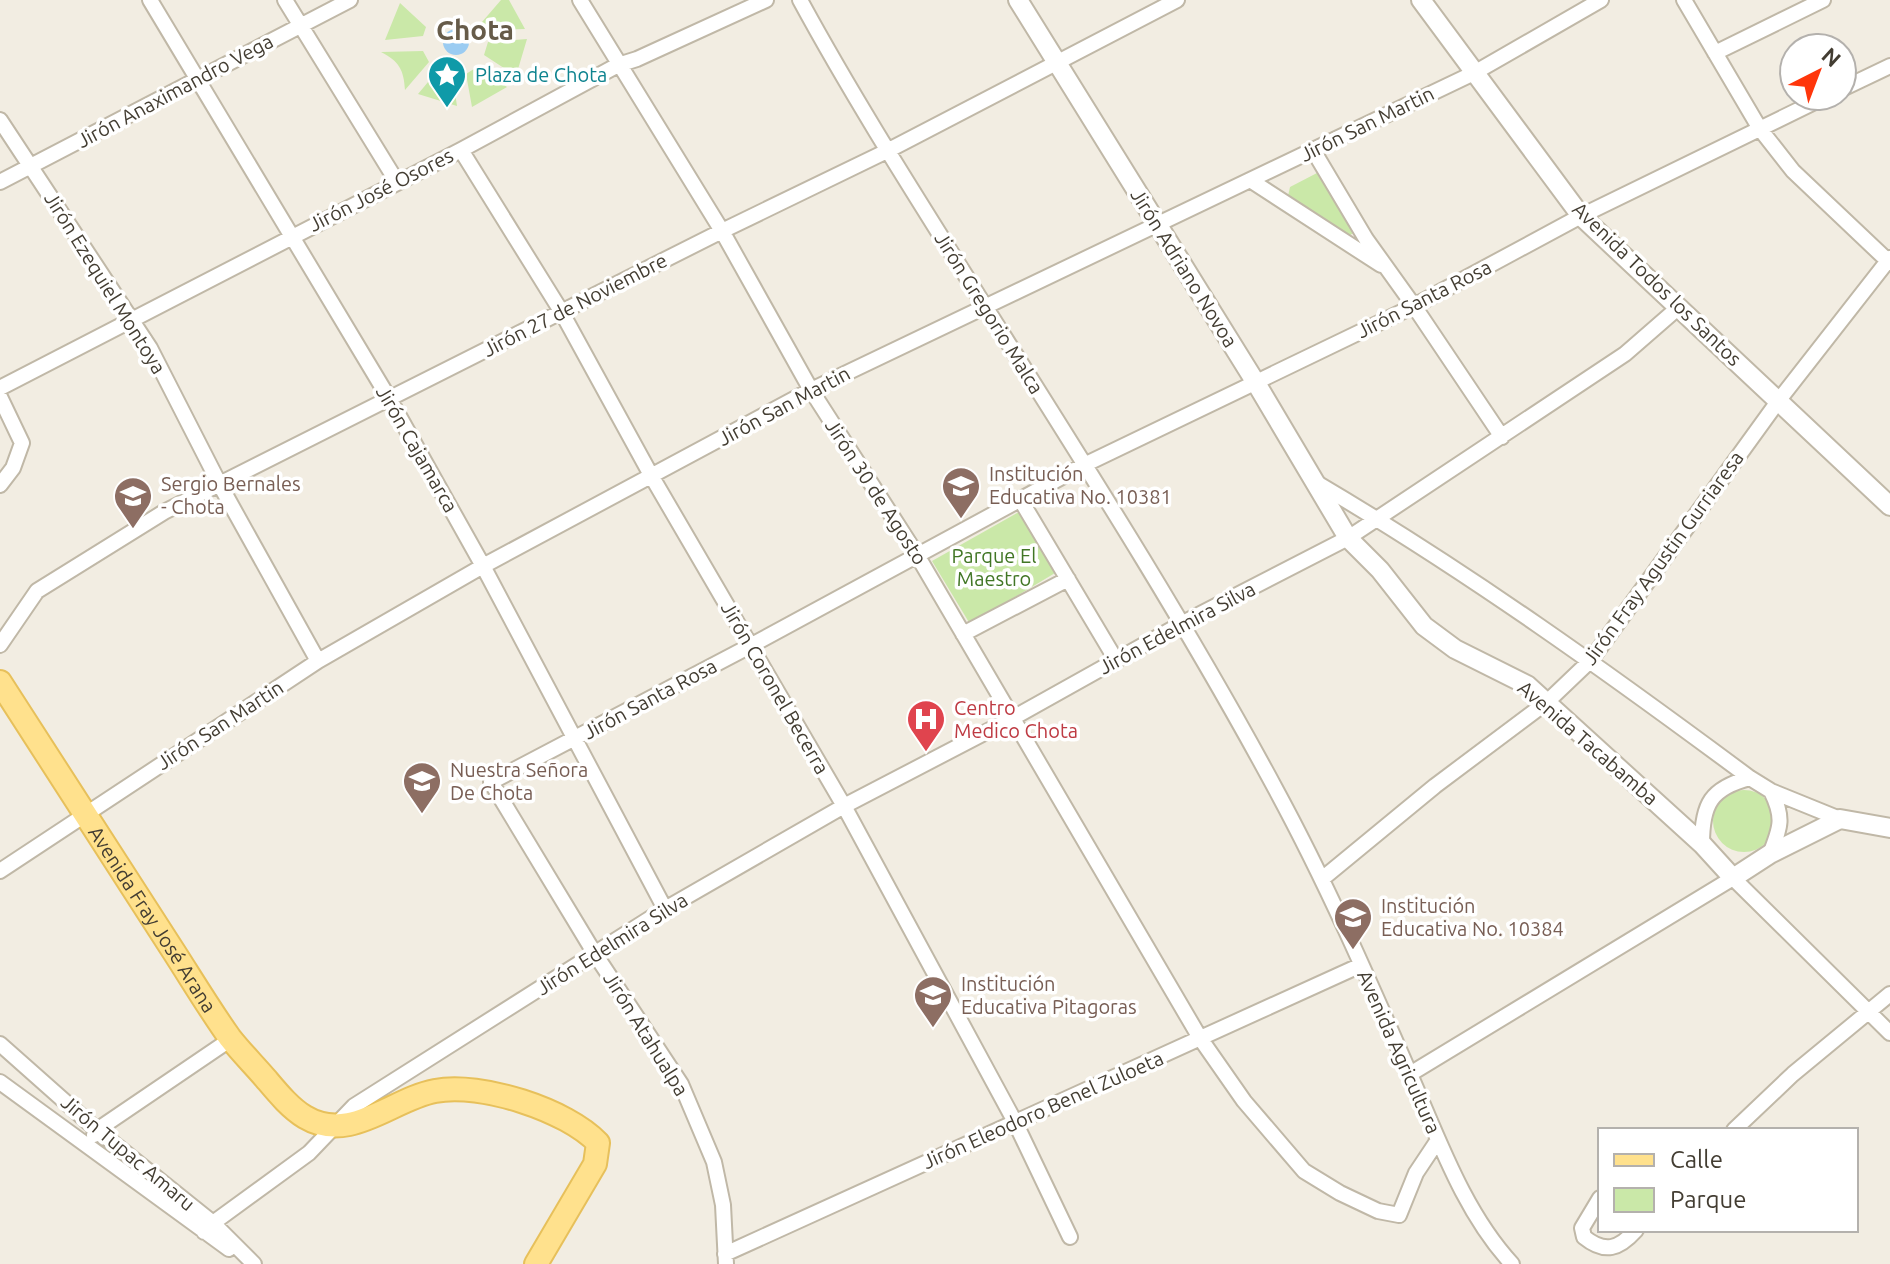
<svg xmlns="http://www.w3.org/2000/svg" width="1890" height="1264" font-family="Ubuntu,sans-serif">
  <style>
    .green { fill: #cae8a8 }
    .water { fill: #9bccf2 }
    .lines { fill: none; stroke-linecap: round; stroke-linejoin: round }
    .minor-casing { stroke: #c0b8a7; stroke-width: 18 }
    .tertiary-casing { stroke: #c0b8a7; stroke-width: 22 }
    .primary-casing { stroke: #e7c05b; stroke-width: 26 }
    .minor { stroke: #fff; stroke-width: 14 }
    .tertiary { stroke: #fff; stroke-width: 18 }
    .primary { stroke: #ffe18d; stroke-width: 22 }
    .labels { text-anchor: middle; stroke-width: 7; stroke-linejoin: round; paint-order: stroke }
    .culture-label { font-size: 20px; fill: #0d838f; stroke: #fff; text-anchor: start }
    .street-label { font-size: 20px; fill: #433d32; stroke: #fff }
    .education-label { font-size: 20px; fill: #785e54; stroke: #fff; text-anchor: start }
    .park-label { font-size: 20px; fill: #417625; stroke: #fff }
    .health-label { font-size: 20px; fill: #be3a42; stroke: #fff; text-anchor: start }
    .district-label { font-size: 28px; font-weight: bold; fill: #665b49; stroke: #fff }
  </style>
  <rect width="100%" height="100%" fill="#f2ede2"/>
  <path class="green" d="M501,0H509L525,29L485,30L482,22Z
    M400,3L426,27L423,36L385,40Z
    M527,39L516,76L484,55L488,42Z
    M423,51L429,62L405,90C404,70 399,61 381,52Z
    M477,67L507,87L472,107L466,74Z
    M439,69L452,74L457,106L418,94Z
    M1317,173L1356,232L1346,237L1288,196L1290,187Z
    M1019,512L1055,573L970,624L932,561Z
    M1713 821a31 31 0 1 1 62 0a31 31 0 1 1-62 0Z"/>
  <path class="water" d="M443 42a13 13 0 1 1 26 0a13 13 0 1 1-26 0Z"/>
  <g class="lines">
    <defs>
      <path id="minor" d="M150,0L390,400L483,566L665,909
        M285,0L397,182
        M580,0L722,231L811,390L917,555L1200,1038L1244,1101L1304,1171L1340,1193L1378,1211L1399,1215L1416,1173L1438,1140
        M800,0C856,103 919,201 981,300C1082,460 1185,621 1275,788C1325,880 1367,976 1409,1072C1438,1137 1463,1211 1512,1264
        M1684,0L1760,129L1793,171L1890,263
        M1715,53L1823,0
        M1842,89L1890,66
        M0,120L150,348L220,485L318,661
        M461,150L561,311L652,477L844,806L1015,1122L1070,1237
        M1313,150L1366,239L1414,306L1502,437
        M1250,180L1381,265
        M0,182L350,0
        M0,388L461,150L618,65L637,59L766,0
        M0,397L22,443L13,468L0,485
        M1317,483C1468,572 1610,674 1750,778L1771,791L1840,819
        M1020,499L1116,660
        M963,634L1068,579
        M0,645L37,591L164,512L722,231L887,151L1177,0
        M1702,844C1702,804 1711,788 1750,778
        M1770,854C1781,827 1784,817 1771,791
        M0,871L318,661L483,566L811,390L1474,73L1601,0
        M1322,879L1435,786L1547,702L1591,660L1779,400L1890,258
        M0,1044L97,1130L213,1223L254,1264
        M1410,1074L1733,878L1890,1033
        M0,1082L229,1249
        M1734,1130L1793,1074L1890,994
        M94,1135L97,1130L231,1039
        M1600,1198L1582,1228L1584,1237C1605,1254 1619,1249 1636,1230
        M204,1232L213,1223L309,1153L354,1106L665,909L844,806L1013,718L1181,624L1348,538L1625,354L1679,307
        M725,1254L1361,965
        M726,1264L723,1205L714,1162L681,1084L595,954L491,782L750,646L1084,465L1414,306L1581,216L1827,96"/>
      <path id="tertiary" d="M1018,0L1256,383L1348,538L1380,570L1424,626L1455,649L1527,685L1702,844L1733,878L1770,854L1840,819L1890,828
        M1421,0L1581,216L1890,506"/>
      <g id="primary">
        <path id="s1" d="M0,682C57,772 115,862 174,952C192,980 210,1010 230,1038C241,1052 254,1065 266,1079C277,1092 290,1108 305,1117C350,1144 392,1099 435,1091C481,1082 567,1110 598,1143L595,1164L536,1264"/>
      </g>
    </defs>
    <use href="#minor" class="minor-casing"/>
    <use href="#tertiary" class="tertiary-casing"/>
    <use href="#primary" class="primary-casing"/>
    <use href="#minor" class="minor"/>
    <use href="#tertiary" class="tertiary"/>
    <use href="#primary" class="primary"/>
  </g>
  <defs>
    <symbol id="sight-pin" viewBox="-11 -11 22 30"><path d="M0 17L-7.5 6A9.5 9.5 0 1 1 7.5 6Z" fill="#0f9aa8" stroke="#fff"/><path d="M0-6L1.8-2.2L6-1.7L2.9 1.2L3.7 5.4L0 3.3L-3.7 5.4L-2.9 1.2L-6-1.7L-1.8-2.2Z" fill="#fff"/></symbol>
    <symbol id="school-pin" viewBox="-11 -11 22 30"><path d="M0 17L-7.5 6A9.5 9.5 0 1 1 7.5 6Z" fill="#8d6e63" stroke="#fff"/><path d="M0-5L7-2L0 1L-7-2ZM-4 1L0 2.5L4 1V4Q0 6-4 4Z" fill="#fff"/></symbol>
    <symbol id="hospital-pin" viewBox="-11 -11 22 30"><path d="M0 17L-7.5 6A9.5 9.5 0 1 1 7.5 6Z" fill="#e0444e" stroke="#fff"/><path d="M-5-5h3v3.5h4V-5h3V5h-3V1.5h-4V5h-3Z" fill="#fff"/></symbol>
  </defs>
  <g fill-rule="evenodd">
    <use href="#sight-pin" x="425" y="53" width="44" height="60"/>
    <use href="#school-pin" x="939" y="464" width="44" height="60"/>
    <use href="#school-pin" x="111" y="474" width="44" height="60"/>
    <use href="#hospital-pin" x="904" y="697" width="44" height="60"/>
    <use href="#school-pin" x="400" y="759" width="44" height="60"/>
    <use href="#school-pin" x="1331" y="895" width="44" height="60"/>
    <use href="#school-pin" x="911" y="973" width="44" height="60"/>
  </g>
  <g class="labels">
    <g class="culture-label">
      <text x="475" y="82">Plaza de Chota</text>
    </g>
    <g class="street-label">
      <text transform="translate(175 91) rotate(-28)" y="7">Jirón Anaximandro Vega</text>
      <text transform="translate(1367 124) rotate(-26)" y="7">Jirón San Martin</text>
      <text transform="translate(381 190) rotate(-27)" y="7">Jirón José Osores</text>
      <text transform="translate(1184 268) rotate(58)" y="7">Jirón Adriano Novoa</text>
      <text transform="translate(105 283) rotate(58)" y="7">Jirón Ezequiel Montoya</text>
      <text transform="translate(1657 284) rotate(44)" y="7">Avenida Todos los Santos</text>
      <text transform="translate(1424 299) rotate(-27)" y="7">Jirón Santa Rosa</text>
      <text transform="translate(575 305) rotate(-27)" y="7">Jirón 27 de Noviembre</text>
      <text transform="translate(989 313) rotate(58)" y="7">Jirón Gregorio Malca</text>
      <text transform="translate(784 406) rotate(-28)" y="7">Jirón San Martin</text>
      <text transform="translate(417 449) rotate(60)" y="7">Jirón Cajamarca</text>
      <text transform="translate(876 492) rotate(57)" y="7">Jirón 30 de Agosto</text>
      <text transform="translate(1663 558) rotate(-54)" y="7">Jirón Fray Agustin Gurriaresa</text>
      <text transform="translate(1177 628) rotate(-28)" y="7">Jirón Edelmira Silva</text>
      <text transform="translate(775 688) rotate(60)" y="7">Jirón Coronel Becerra</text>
      <text transform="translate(650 699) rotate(-28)" y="7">Jirón Santa Rosa</text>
      <text transform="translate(220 725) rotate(-33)" y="7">Jirón San Martin</text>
      <text transform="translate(1588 743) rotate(41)" y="7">Avenida Tacabamba</text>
      <text dy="7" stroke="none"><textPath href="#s1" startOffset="282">Avenida Fray José Arana</textPath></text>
      <text transform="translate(612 944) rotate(-32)" y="7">Jirón Edelmira Silva</text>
      <text transform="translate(646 1034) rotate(58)" y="7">Jirón Atahualpa</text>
      <text transform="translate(1399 1052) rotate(66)" y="7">Avenida Agricultura</text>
      <text transform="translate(1043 1110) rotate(-24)" y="7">Jirón Eleodoro Benel Zuloeta</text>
      <text transform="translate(128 1153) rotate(40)" y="7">Jirón Tupac Amaru</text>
    </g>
    <g class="education-label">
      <text x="989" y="481">Institución<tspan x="989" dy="23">Educativa No. 10381</tspan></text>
      <text x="161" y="491">Sergio Bernales<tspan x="161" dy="23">- Chota</tspan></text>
      <text x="450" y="777">Nuestra Señora<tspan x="450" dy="23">De Chota</tspan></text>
      <text x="1381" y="913">Institución<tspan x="1381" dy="23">Educativa No. 10384</tspan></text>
      <text x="961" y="991">Institución<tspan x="961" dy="23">Educativa Pitagoras</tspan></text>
    </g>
    <g class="park-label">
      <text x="994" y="563">Parque El<tspan x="994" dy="23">Maestro</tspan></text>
    </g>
    <g class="health-label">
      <text x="954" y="715">Centro<tspan x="954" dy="23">Medico Chota</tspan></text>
    </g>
    <g class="district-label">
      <text x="475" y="40">Chota</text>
    </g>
  </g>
  <rect x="1598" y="1128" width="260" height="104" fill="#ffffff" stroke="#b4b1ad" stroke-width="2"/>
  <rect x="1614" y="1154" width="40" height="12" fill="#ffe18d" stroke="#b4b1ad" stroke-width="2"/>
  <text x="1670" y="1168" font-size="24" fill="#433d32">Calle</text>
  <rect x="1614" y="1188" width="40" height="24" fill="#cae8a8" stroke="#b4b1ad" stroke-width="2"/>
  <text x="1670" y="1208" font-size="24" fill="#433d32">Parque</text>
  <g transform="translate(1818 72) rotate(42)"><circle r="38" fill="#ffffff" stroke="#b4b1ad" stroke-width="2"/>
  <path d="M0-6L14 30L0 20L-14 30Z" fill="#ff360b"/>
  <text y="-12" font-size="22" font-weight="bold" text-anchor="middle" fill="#433d32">N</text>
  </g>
</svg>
